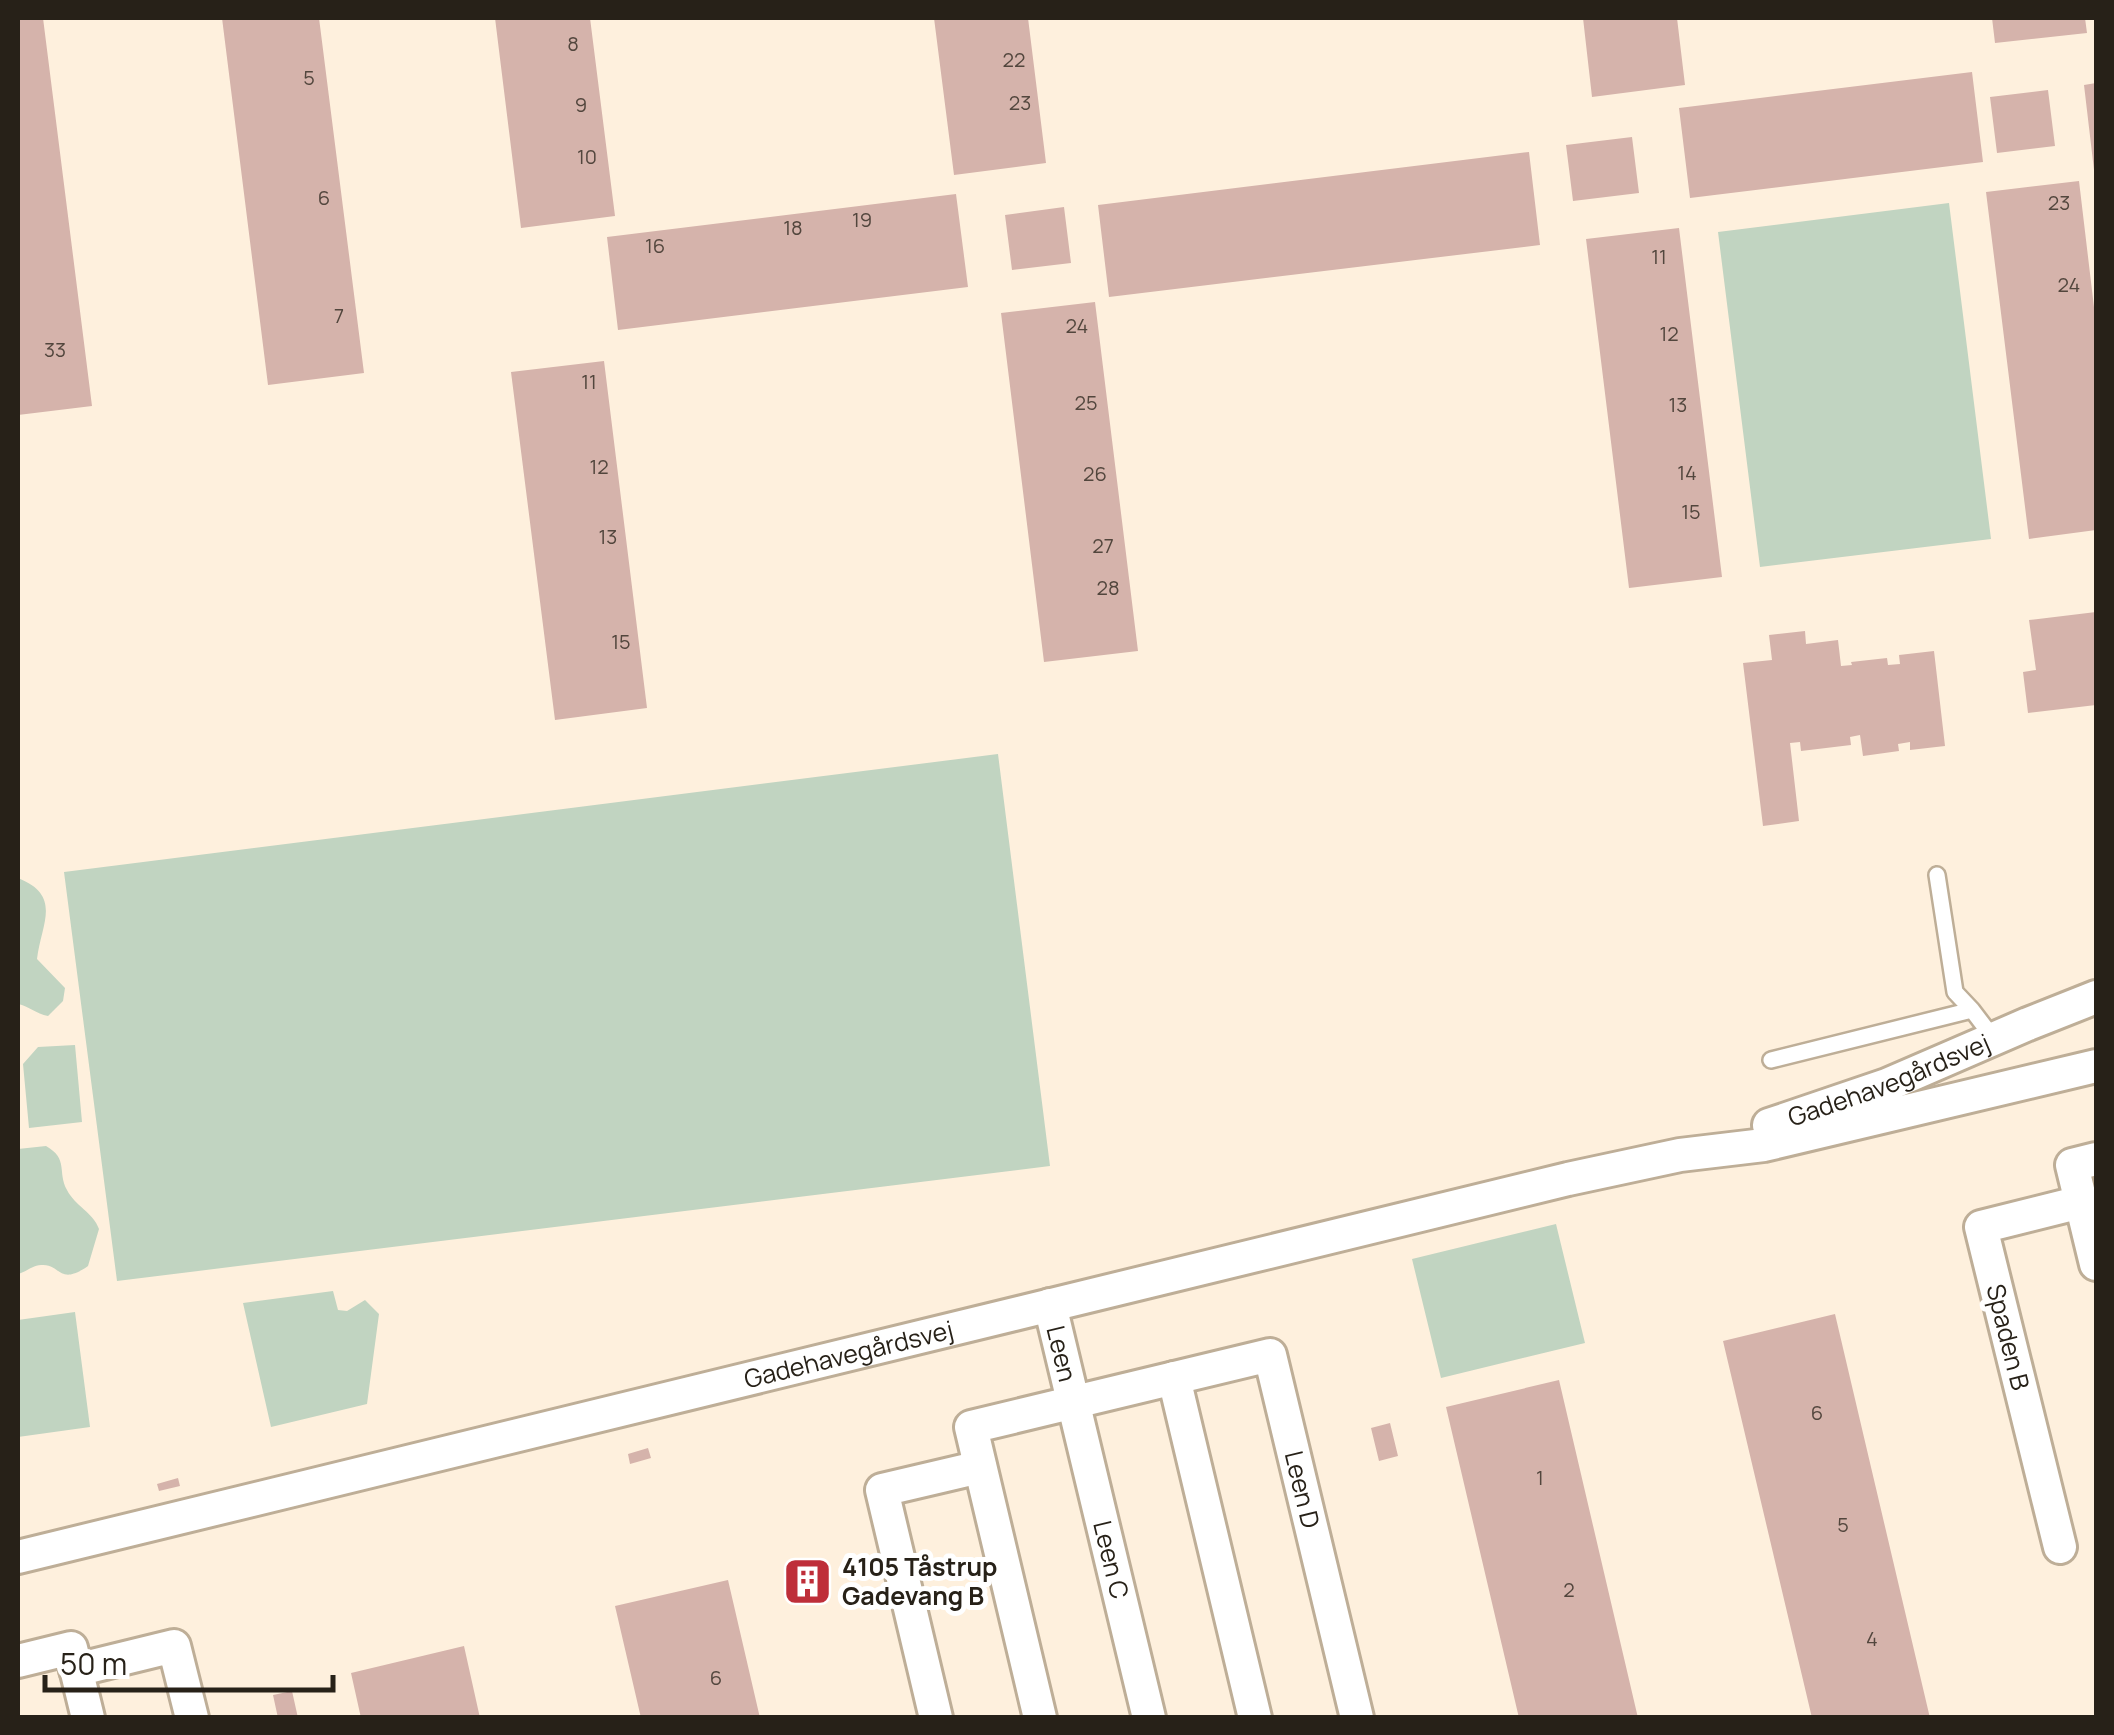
<svg xmlns="http://www.w3.org/2000/svg" width="2114" height="1735" font-family="Manrope,sans-serif">
  <style>
    .green { fill: #c1d4c1 }
    .building { fill: #d5b3ab }
    .lines { fill: none; stroke-linecap: round; stroke-linejoin: round }
    .lane-casing { stroke: #beae97; stroke-width: 20 }
    .street-casing { stroke: #beae97; stroke-width: 38 }
    .lane { stroke: #fff; stroke-width: 15 }
    .street { stroke: #fff; stroke-width: 32 }
    .labels { text-anchor: middle; stroke-width: 10; stroke-linejoin: round; paint-order: stroke }
    .number-label { font-size: 20px; fill: #52463d }
    .street-label { font-size: 25px; fill: #272118; stroke: #fff }
    .poi-label { font-size: 25px; font-weight: bold; fill: #272118; stroke: #fff; text-anchor: start }
  </style>
  <rect width="100%" height="100%" fill="#fef0dd"/>
  <path class="green" d="M1949,203L1991,539L1760,567L1718,232Z
    M998,754L1050,1166L117,1281L64,872Z
    M18,878C63,896 41,924 37,959L65,988L63,1001L48,1016C36,1014 29,1006 18,1004Z
    M75,1045L82,1122L29,1128L23,1064L38,1047Z
    M46,1146C69,1159 57,1172 67,1190C75,1206 93,1212 99,1229L88,1266C58,1287 61,1263 41,1265C33,1265 26,1272 18,1274V1149Z
    M1556,1224L1585,1343L1441,1378L1412,1259Z
    M333,1291L338,1310L347,1311L365,1300L379,1314L367,1404L271,1427L243,1303Z
    M75,1312L90,1427L18,1437V1320Z"/>
  <path class="building" d="M18,18H43L92,406L18,415Z
    M222,18H319L364,373L268,385Z
    M495,18H590L615,216L521,228Z
    M934,18H1028L1046,163L954,175Z
    M1583,18H1677L1685,85L1592,97Z
    M1992,18H2085L2087,33L1995,43Z
    M1972,72L1983,162L1690,198L1679,108Z
    M2096,83V170H2094L2084,85Z
    M2048,90L2055,146L1997,153L1990,97Z
    M1632,137L1639,193L1573,201L1566,145Z
    M1529,152L1540,245L1109,297L1098,205Z
    M2079,181L2096,324V530L2029,539L1986,192Z
    M956,194L968,287L618,330L607,237Z
    M1064,207L1071,263L1012,270L1005,215Z
    M1679,228L1722,577L1629,588L1586,239Z
    M1095,302L1138,651L1044,662L1001,313Z
    M604,361L647,708L555,720L511,372Z
    M2096,612V705L2028,713L2023,672L2036,670L2029,620Z
    M1805,631L1806,644L1838,640L1841,666L1852,665L1851,662L1887,658L1888,665L1900,664L1899,655L1934,651L1945,746L1910,750V742L1898,744L1899,751L1863,756L1860,735L1850,737L1851,745L1801,751L1800,742L1790,743L1799,821L1763,826L1743,663L1772,660L1769,635Z
    M1835,1314L1930,1718H1812L1723,1341Z
    M1559,1380L1638,1718H1519L1446,1407Z
    M1390,1423L1398,1456L1379,1461L1371,1428Z
    M648,1448L651,1458L630,1464L628,1454Z
    M178,1478L180,1486L159,1491L157,1484Z
    M813,1562L821,1595L802,1599L794,1567Z
    M728,1580L760,1718H641L615,1606Z
    M464,1646L480,1718H361L351,1673Z
    M292,1691L298,1718H278L273,1695Z"/>
  <g class="lines">
    <defs>
      <path id="lane" d="M1937,875L1955,992L1972,1010L1994,1039
        M1771,1060L1972,1010"/>
      <g id="street">
        <path id="s1" d="M1769,1125L1887,1085L2028,1024L2096,997"/>
        <path d="M2096,1159L2072,1165L2096,1264"/>
        <path id="s2" d="M1050,1305L1149,1718"/>
        <path d="M1174,1378L1255,1718"/>
        <path d="M2060,1547L1981,1227L2081,1202"/>
        <path id="s3" d="M18,1557L1568,1179L1680,1155L1764,1145L2096,1066"/>
        <path d="M18,1661L71,1648L88,1718"/>
        <path d="M76,1670L174,1646L192,1718"/>
        <path d="M936,1718L882,1490L980,1467"/>
        <path id="s4" d="M1040,1718L971,1427L1270,1355L1357,1718"/>
      </g>
    </defs>
    <use href="#lane" class="lane-casing"/>
    <use href="#street" class="street-casing"/>
    <use href="#lane" class="lane"/>
    <use href="#street" class="street"/>
  </g>
  <defs>
    <symbol id="building-square" viewBox="-11 -11 22 22"><rect x="-9" y="-9" width="18" height="18" rx="4" fill="#be2e39" stroke="#fff"/><path d="M-4-6H4V6H1V3H-1V6H-4ZM-2.5-4.3h1.7v1.8h-1.7ZM.8-4.3h1.7v1.8H.8ZM-2.5-1h1.7V.8h-1.7ZM.8-1h1.7V.8H.8Z" fill="#fff"/></symbol>
  </defs>
  <g fill-rule="evenodd">
    <use href="#building-square" x="780" y="1554" width="55" height="55"/>
  </g>
  <g class="labels">
    <g class="number-label">
      <text x="573" y="51">8</text>
      <text x="1014" y="67">22</text>
      <text x="309" y="85">5</text>
      <text x="1020" y="110">23</text>
      <text x="581" y="112">9</text>
      <text x="587" y="164">10</text>
      <text x="324" y="205">6</text>
      <text x="2059" y="210">23</text>
      <text x="862" y="227">19</text>
      <text x="793" y="235">18</text>
      <text x="655" y="253">16</text>
      <text x="1659" y="264">11</text>
      <text x="2069" y="292">24</text>
      <text x="339" y="323">7</text>
      <text x="1077" y="333">24</text>
      <text x="1669" y="341">12</text>
      <text x="55" y="357">33</text>
      <text x="589" y="389">11</text>
      <text x="1086" y="410">25</text>
      <text x="1678" y="412">13</text>
      <text x="599" y="474">12</text>
      <text x="1687" y="480">14</text>
      <text x="1095" y="481">26</text>
      <text x="1691" y="519">15</text>
      <text x="608" y="544">13</text>
      <text x="1103" y="553">27</text>
      <text x="1108" y="595">28</text>
      <text x="621" y="649">15</text>
      <text x="1817" y="1420">6</text>
      <text x="1540" y="1485">1</text>
      <text x="1843" y="1532">5</text>
      <text x="1569" y="1597">2</text>
      <text x="1872" y="1646">4</text>
      <text x="716" y="1685">6</text>
    </g>
    <g class="street-label">
      <text dy="9" stroke="none"><textPath href="#s1" startOffset="128">Gadehavegårdsvej</textPath></text>
      <text transform="translate(2008 1337) rotate(76)" y="9">Spaden B</text>
      <text dy="9" stroke="none"><textPath href="#s3" startOffset="855">Gadehavegårdsvej</textPath></text>
      <text dy="9" stroke="none"><textPath href="#s2" startOffset="50">Leen</textPath></text>
      <text dy="9" stroke="none"><textPath href="#s4" startOffset="745">Leen D</textPath></text>
      <text dy="9" stroke="none"><textPath href="#s2" startOffset="262">Leen C</textPath></text>
    </g>
    <g class="poi-label">
      <text x="842" y="1576">4105 Tåstrup<tspan x="842" dy="29">Gadevang B</tspan></text>
    </g>
  </g>
  <rect width="2114" height="1735" fill="none" stroke="#272118" stroke-width="40"/>
  <path d="M45 1675v15h288v-15" fill="none" stroke="#272118" stroke-width="5"/>
  <text x="60" y="1675" font-size="30" fill="#272118" stroke="#ffffff" stroke-width="8" paint-order="stroke">50 m</text>
</svg>
